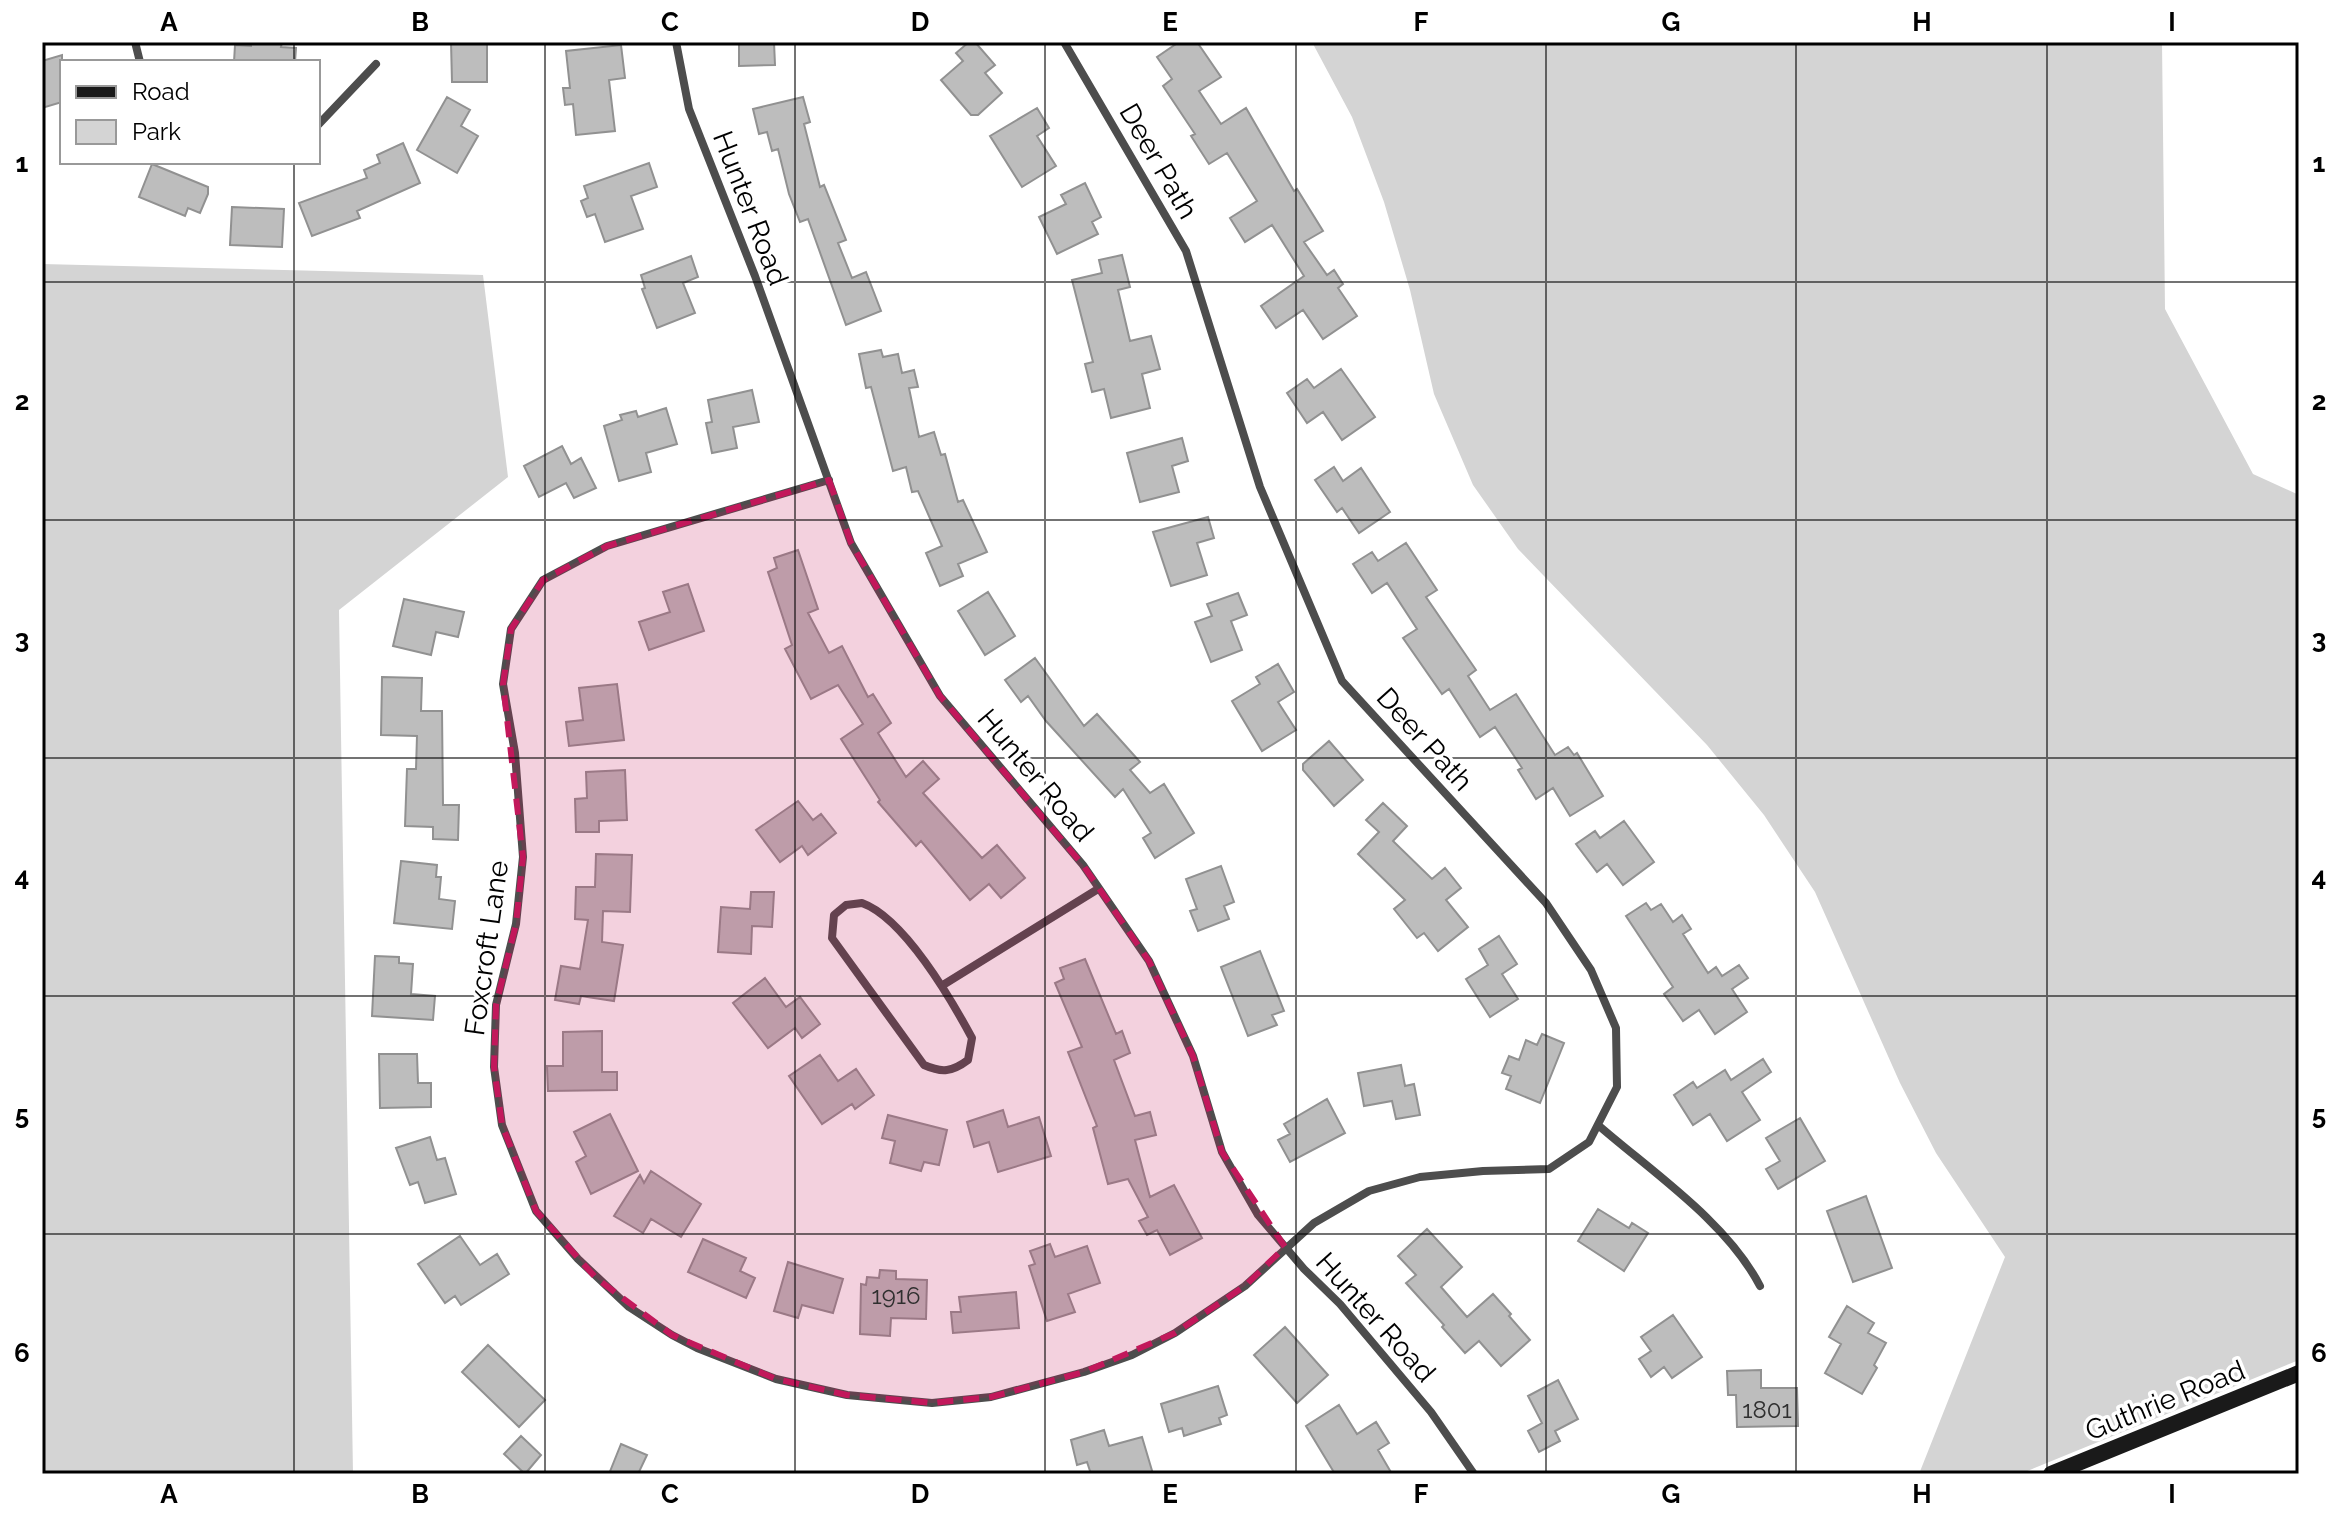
<svg xmlns="http://www.w3.org/2000/svg" width="2341" height="1516" font-family="Raleway,sans-serif">
  <style>
    .green { fill: #d4d4d4 }
    .building { fill: #bdbdbd; stroke: #919191; stroke-width: 2 }
    .lines { fill: none; stroke-linecap: round; stroke-linejoin: round }
    .street { stroke: #4d4d4d; stroke-width: 8 }
    .secondary { stroke: #1a1a1a; stroke-width: 16 }
    .marked { fill: #c2185b; fill-opacity: 0.2; stroke: #c2185b; stroke-width: 6; stroke-dasharray: 16 10; stroke-linejoin: round }
    .grid { fill: none; stroke: #000; stroke-width: 2; stroke-opacity: 0.55 }
    .labels { text-anchor: middle; stroke-width: 7; stroke-linejoin: round; paint-order: stroke }
    .number-label { font-size: 24px; fill: #2f2f2f }
    .street-label { font-size: 28px; fill: #000; stroke: #fff }
    .neatline { fill: none; stroke: #000; stroke-width: 3 }
    .grid-label { font-size: 26px; text-anchor: middle; font-weight: bold; fill: #000 }
  </style>
  <rect width="100%" height="100%" fill="#fff"/>
  <path class="green" d="M1312,42H2162L2165,309L2253,474L2299,495V1360L2020,1474H1919L2005,1257L1936,1153L1900,1083L1815,892L1764,815L1707,745L1518,549L1473,485L1434,394L1410,290L1384,202L1352,117Z
    M42,264L483,275L508,477L339,610L353,1474H42Z"/>
  <path class="building" d="M251,42H282L281,47L296,48L295,62H234L235,45L251,46Z
    M451,42H487V82H452Z
    M739,42H774L775,65L739,66Z
    M969,42H975L995,65L985,73L1002,93L978,115H971L941,80L963,61L956,53Z
    M1179,42H1197L1221,77L1199,91L1221,124L1246,108L1294,191L1297,189L1323,231L1304,242L1327,275L1334,270L1343,284L1338,288L1357,316L1323,339L1303,310L1276,328L1261,306L1304,276L1272,225L1245,242L1230,218L1257,201L1227,153L1209,164L1191,136L1195,134L1163,86L1172,79L1157,57Z
    M621,45L625,78L609,80L615,131L576,135L573,104L565,105L563,88H570L566,51Z
    M62,55V102L42,108V61Z
    M447,97L470,110L461,126L478,136L457,173L417,150Z
    M803,97L810,122L804,124L820,187L824,185L846,240L838,243L852,278L866,272L881,311L846,325L808,219L800,222L789,194L778,149L772,151L767,132L759,134L753,109Z
    M1037,108L1049,128L1037,136L1056,166L1022,187L990,136Z
    M403,143L420,183L357,211L360,218L312,236L299,203L367,178L364,170L380,163L377,155Z
    M649,163L657,187L631,196L643,229L605,242L595,214L587,217L581,201L588,198L584,186Z
    M152,164L208,187V194L200,213L188,208L185,216L139,197Z
    M1085,183L1101,217L1092,222L1098,234L1057,254L1039,217L1066,204L1061,195Z
    M232,207L284,209L282,247L230,245Z
    M1122,255L1130,287L1118,290L1130,341L1151,336L1160,369L1142,374L1150,408L1111,418L1104,389L1092,392L1085,364L1093,362L1072,280L1102,273L1099,260Z
    M691,256L698,277L683,283L695,313L657,328L642,289L645,288L641,275Z
    M881,350L883,357L898,354L902,373L914,370L918,387L909,388L919,437L934,432L941,455L945,454L958,502L963,500L987,552L958,564L963,576L940,586L926,553L942,546L918,491L912,492L906,467L893,471L871,387L866,388L859,354Z
    M1341,369L1375,417L1342,440L1323,412L1307,423L1287,393L1307,379L1314,388Z
    M752,390L759,422L733,427L737,448L712,453L706,423L712,422L708,400Z
    M666,408L677,444L646,453L651,472L619,481L604,426L622,420L620,415L636,411L638,417Z
    M1182,438L1188,461L1172,466L1179,492L1140,502L1127,453Z
    M562,446L571,464L581,458L596,488L574,498L566,483L539,497L524,466Z
    M1334,467L1343,481L1361,468L1390,512L1359,533L1342,508L1337,512L1315,480Z
    M1208,517L1214,538L1197,543L1207,575L1171,586L1153,532Z
    M1406,543L1437,590L1426,597L1476,670L1468,676L1490,710L1516,694L1555,755L1568,747L1574,755L1577,753L1603,796L1570,816L1553,788L1536,799L1518,770L1522,768L1495,727L1480,737L1449,689L1442,694L1403,638L1417,629L1387,583L1372,593L1353,564L1372,552L1378,561Z
    M798,550L818,609L808,613L829,653L842,646L868,697L873,694L891,723L878,733L906,777L923,761L939,779L923,793L982,858L997,845L1025,878L1001,898L989,884L970,900L921,841L916,846L878,802L880,800L841,739L863,724L838,685L811,699L785,649L792,645L768,572L777,568L774,558Z
    M688,584L704,631L649,650L639,622L670,612L663,592Z
    M988,592L1015,636L985,655L958,611Z
    M1238,593L1247,615L1231,621L1242,650L1211,662L1195,622L1212,616L1207,604Z
    M404,599L464,612L458,637L436,632L431,655L393,646Z
    M1035,658L1084,726L1097,714L1140,762L1130,770L1150,793L1164,784L1194,833L1155,858L1143,838L1151,833L1123,789L1115,797L1046,721L1028,696L1021,702L1005,680Z
    M1278,664L1294,692L1278,702L1296,730L1262,751L1232,701L1260,684L1256,677Z
    M382,677L422,678L421,711H442L443,805H459L458,840L433,839V827L405,826L407,769H416L417,736L381,735Z
    M617,684L624,740L569,746L566,722L583,720L579,688Z
    M1329,741L1363,780L1334,806L1303,770V764Z
    M625,770L627,820L599,821V832H576L575,799L587,798L586,772Z
    M798,801L813,820L821,814L836,833L808,855L802,846L780,862L756,830Z
    M1383,803L1407,826L1393,841L1432,879L1445,868L1461,888L1446,900L1468,927L1438,951L1424,933L1417,938L1394,909L1405,900L1358,854L1379,832L1366,820Z
    M1624,821L1654,862L1623,885L1607,864L1597,872L1576,844L1595,831L1600,838Z
    M596,854L632,855L630,912L603,911L602,942L623,945L614,1001L581,996L579,1004L555,1000L561,966L580,969L588,920L575,919L576,887H595Z
    M401,861L437,865L436,877H441L439,899L455,901L452,929L394,923Z
    M1221,866L1234,902L1224,906L1229,919L1198,931L1190,911L1197,909L1186,879Z
    M751,892H774L772,927L752,926L751,954L718,952L721,907L750,909Z
    M1646,903L1651,910L1661,904L1673,922L1682,915L1691,929L1683,934L1708,973L1716,967L1722,976L1739,965L1748,978L1732,989L1747,1012L1715,1034L1699,1010L1683,1021L1664,994L1673,987L1626,916Z
    M1499,936L1517,964L1502,974L1518,999L1490,1017L1466,979L1488,965L1479,949Z
    M1260,951L1284,1011L1272,1015L1277,1025L1248,1036L1221,967Z
    M375,956L399,957V963L413,964L411,994L435,996L433,1020L372,1016Z
    M1085,959L1116,1034L1122,1031L1130,1053L1114,1060L1135,1116L1150,1112L1156,1135L1135,1140L1150,1197L1174,1185L1202,1238L1170,1255L1157,1230L1147,1235L1139,1221L1148,1217L1128,1179L1108,1184L1093,1128L1097,1126L1068,1052L1082,1047L1055,983L1064,979L1060,968Z
    M765,978L786,1007L800,997L820,1024L802,1038L795,1028L768,1048L733,1003Z
    M602,1031V1072H617V1090L548,1091L547,1066H563V1032Z
    M1542,1034L1564,1043L1540,1103L1506,1089L1511,1076L1502,1073L1509,1056L1519,1060L1526,1040L1537,1045Z
    M379,1054H417L418,1083H431V1107L380,1108Z
    M820,1055L838,1081L856,1069L874,1095L855,1109L852,1104L822,1124L789,1076Z
    M1763,1059L1771,1072L1742,1092L1760,1120L1727,1141L1710,1114L1693,1125L1674,1095L1693,1082L1697,1088L1725,1070L1731,1080Z
    M1401,1065L1405,1086L1414,1084L1420,1115L1396,1119L1392,1101L1364,1106L1358,1073Z
    M1327,1099L1345,1133L1290,1162L1278,1140L1290,1134L1284,1124Z
    M1003,1110L1008,1127L1039,1117L1051,1156L998,1172L989,1142L974,1147L967,1122Z
    M610,1114L638,1171L591,1194L576,1162L586,1156L574,1132Z
    M888,1115L947,1130L939,1165L924,1162L921,1171L890,1163L895,1141L882,1138Z
    M1800,1118L1825,1161L1778,1189L1766,1169L1780,1161L1766,1138Z
    M430,1137L437,1160L445,1158L456,1194L425,1203L418,1182L410,1185L396,1148Z
    M651,1171L701,1204L681,1237L651,1219L643,1233L614,1216L640,1175L644,1183Z
    M1866,1196L1892,1268L1853,1282L1827,1211Z
    M1598,1209L1629,1228L1632,1223L1648,1233L1624,1271L1578,1241Z
    M1427,1229L1462,1267L1441,1287L1467,1317L1493,1294L1511,1314L1509,1316L1530,1340L1501,1366L1479,1341L1465,1353L1442,1327L1444,1325L1406,1283L1416,1275L1398,1256Z
    M460,1236L480,1265L497,1254L509,1274L461,1305L455,1296L445,1303L418,1264Z
    M703,1239L746,1258L740,1271L755,1278L746,1298L688,1272Z
    M1050,1244L1055,1257L1087,1246L1100,1283L1068,1294L1075,1312L1047,1321L1029,1266L1035,1264L1030,1251Z
    M788,1262L843,1279L833,1313L802,1305L798,1318L774,1311Z
    M880,1270L896,1271V1279L927,1280L926,1319L891,1318L890,1336L860,1334L861,1284L866,1285L867,1277L879,1278Z
    M1016,1292L1019,1328L953,1333L951,1312H961L959,1297Z
    M1847,1306L1874,1323L1868,1333L1886,1343L1874,1365L1877,1368L1862,1394L1825,1373L1841,1344L1829,1337Z
    M1673,1315L1702,1357L1672,1378L1664,1367L1651,1377L1639,1359L1651,1351L1641,1337Z
    M1285,1327L1328,1375L1297,1403L1254,1355Z
    M488,1345L545,1400L519,1427L462,1372Z
    M1761,1370V1388H1797L1798,1426L1737,1427L1736,1395H1728L1727,1371Z
    M1558,1380L1578,1419L1555,1431L1560,1441L1539,1452L1528,1431L1542,1423L1528,1396Z
    M1218,1386L1227,1415L1219,1418L1221,1424L1184,1436L1182,1428L1169,1432L1161,1404Z
    M1339,1405L1357,1434L1376,1422L1389,1443L1378,1450L1392,1474H1335L1306,1426Z
    M1104,1430L1109,1446L1142,1437L1153,1474H1091L1087,1462L1077,1465L1071,1440Z
    M521,1436L541,1455L525,1474L504,1454Z
    M621,1444L647,1455L638,1474H609Z"/>
  <g class="lines">
    <path class="street" d="M135,42L140,62
      M676,42L689,109L755,276L851,543L940,696L1083,865L1149,961L1193,1056L1222,1152L1258,1215L1304,1269L1340,1304L1431,1412L1474,1474
      M318,125L376,64
      M829,480L607,546L543,580L511,629L503,684L515,753L523,857L516,924L496,1005L494,1067L502,1125L536,1211L578,1259L629,1307L672,1335L697,1348L776,1379L847,1395L932,1403L991,1397L1084,1372L1132,1355L1175,1333L1245,1286L1314,1223L1369,1191L1420,1177L1483,1171L1549,1169L1589,1142L1617,1087L1616,1028L1591,970L1546,903L1342,681L1260,487L1186,251L1064,42
      M862,903C904,918 951,999 972,1038L968,1060C952,1072 942,1073 924,1065L832,938L834,915L846,905Z
      M943,985L1098,889
      M1598,1125C1652,1172 1727,1222 1760,1286"/>
    <path class="secondary" d="M2051,1474L2299,1373"/>
  </g>
  <path class="marked" d="M829,480L851,543L940,696L1083,865L1149,961L1193,1056L1222,1152L1285,1247L1245,1286L1175,1333L1084,1372L991,1397L932,1403L847,1395L776,1379L672,1335L596,1278L536,1211L502,1125L494,1067L496,1005L516,924L523,857L503,684L511,629L543,580L607,546Z"/>
  <path class="grid" d="M294,42V62M545,42V1474M795,42V1474M1045,42V1474M1296,42V1474M1546,42V1474M1796,42V1474M2047,42V1474M294,162V1474M42,282H2299M42,520H2299M42,758H2299M42,996H2299M42,1234H2299"/>
  <g class="labels">
    <g class="number-label">
      <text x="896" y="1304">1916</text>
      <text x="1767" y="1418">1801</text>
    </g>
    <g class="street-label">
      <text transform="translate(1159 161) rotate(60)" y="10">Deer Path</text>
      <text transform="translate(751 208) rotate(69)" y="10">Hunter Road</text>
      <text transform="translate(1425 739) rotate(48)" y="10">Deer Path</text>
      <text transform="translate(1036 775) rotate(50)" y="10">Hunter Road</text>
      <text transform="translate(486 948) rotate(-82)" y="10">Foxcroft Lane</text>
      <text transform="translate(1376 1317) rotate(48)" y="10">Hunter Road</text>
      <text transform="translate(2165 1400) rotate(-22)" y="10">Guthrie Road</text>
    </g>
  </g>
  <rect width="2341" height="1516" fill="none" stroke="#ffffff" stroke-width="88"/>
  <rect x="60" y="60" width="260" height="104" fill="#ffffff" stroke="#999999" stroke-width="2"/>
  <rect x="76" y="86" width="40" height="12" fill="#1a1a1a" stroke="#999999" stroke-width="2"/>
  <text x="132" y="100" font-size="24" fill="#000000">Road</text>
  <rect x="76" y="120" width="40" height="24" fill="#d4d4d4" stroke="#999999" stroke-width="2"/>
  <text x="132" y="140" font-size="24" fill="#000000">Park</text>
  <rect x="44" y="44" width="2253" height="1428" class="neatline"/>
  <g class="grid-label">
    <text x="169" y="31">A</text>
    <text x="420" y="31">B</text>
    <text x="670" y="31">C</text>
    <text x="920" y="31">D</text>
    <text x="1170" y="31">E</text>
    <text x="1421" y="31">F</text>
    <text x="1671" y="31">G</text>
    <text x="1922" y="31">H</text>
    <text x="2172" y="31">I</text>
    <text x="22" y="172">1</text>
    <text x="2319" y="172">1</text>
    <text x="22" y="410">2</text>
    <text x="2319" y="410">2</text>
    <text x="22" y="648">3</text>
    <text x="2319" y="648">3</text>
    <text x="22" y="886">4</text>
    <text x="2319" y="886">4</text>
    <text x="22" y="1124">5</text>
    <text x="2319" y="1124">5</text>
    <text x="22" y="1362">6</text>
    <text x="2319" y="1362">6</text>
    <text x="169" y="1503">A</text>
    <text x="420" y="1503">B</text>
    <text x="670" y="1503">C</text>
    <text x="920" y="1503">D</text>
    <text x="1170" y="1503">E</text>
    <text x="1421" y="1503">F</text>
    <text x="1671" y="1503">G</text>
    <text x="1922" y="1503">H</text>
    <text x="2172" y="1503">I</text>
  </g>
</svg>
